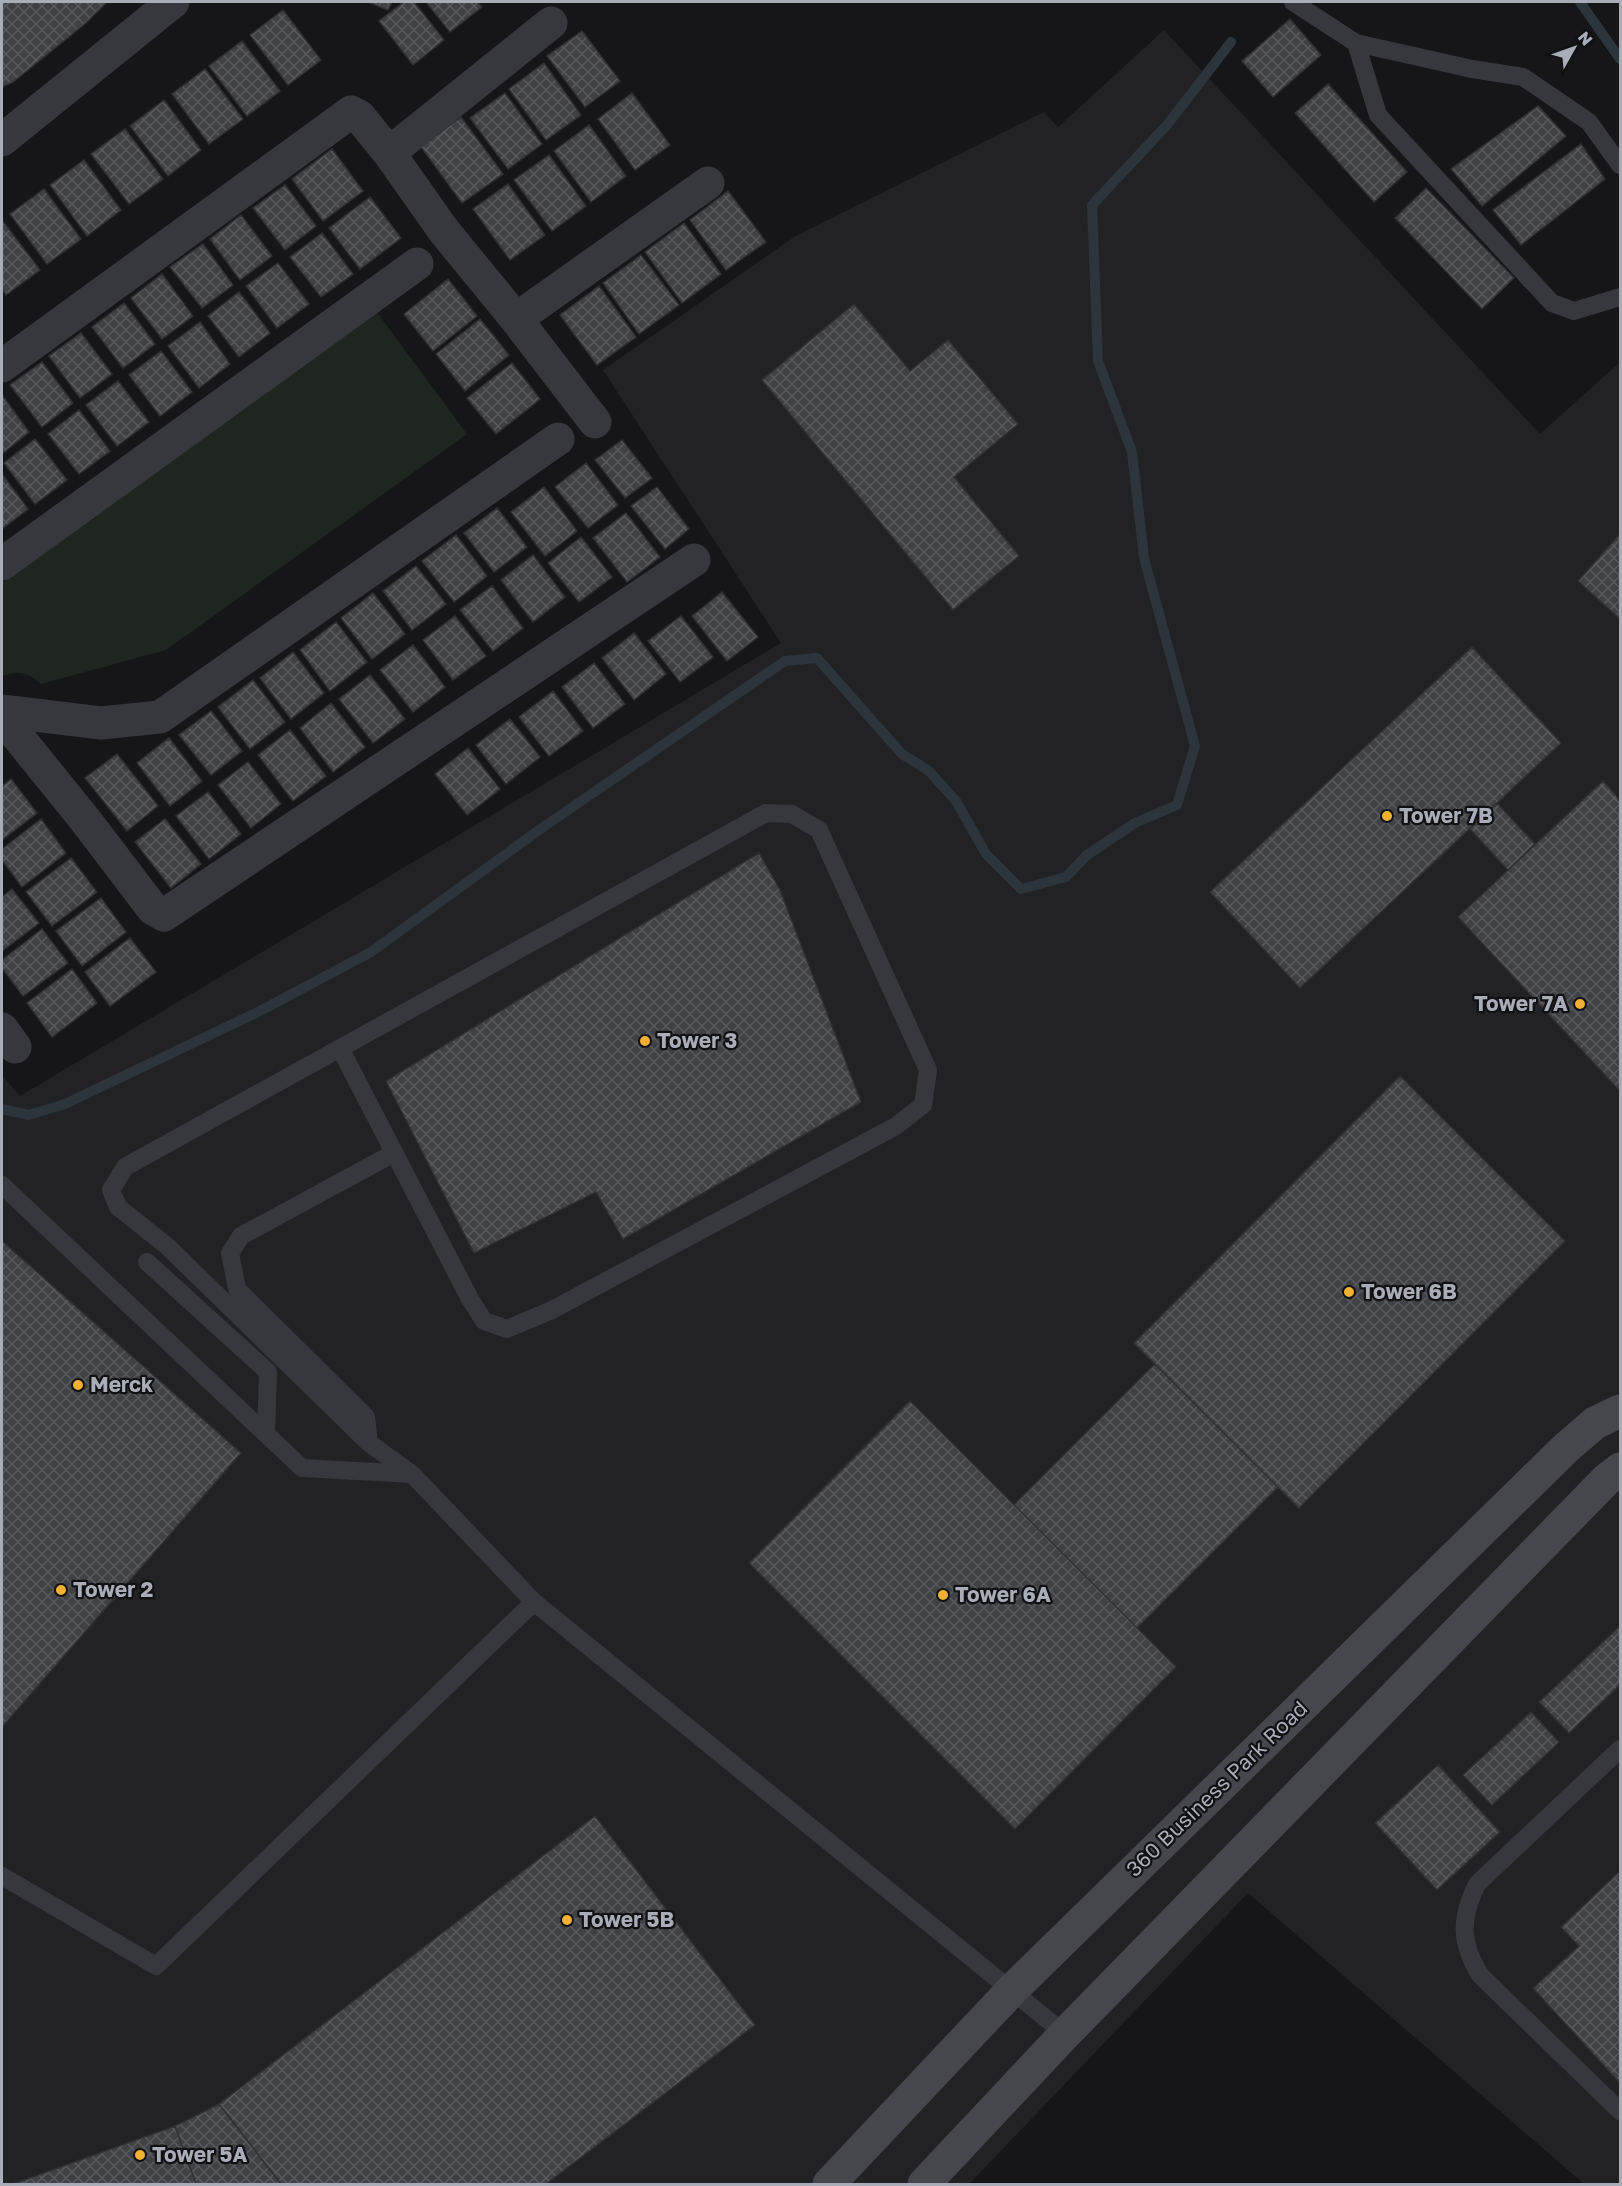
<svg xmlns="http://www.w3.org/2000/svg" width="1622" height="2186" font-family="'Golos Text',sans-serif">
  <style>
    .built { fill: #222225 }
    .park { fill: #1e261f }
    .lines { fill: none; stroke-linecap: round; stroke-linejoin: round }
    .stream { stroke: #2c353c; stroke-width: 10 }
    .building { fill: url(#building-cross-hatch); stroke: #303034; stroke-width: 1.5 }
    .lane { stroke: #37383d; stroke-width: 18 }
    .street { stroke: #37383d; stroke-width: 33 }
    .secondary { stroke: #45474d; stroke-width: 33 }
    .poi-dot { fill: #f2b134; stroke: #111113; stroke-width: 2 }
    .labels { text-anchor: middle; stroke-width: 4.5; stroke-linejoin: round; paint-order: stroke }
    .poi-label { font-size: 21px; font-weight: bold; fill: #a8adb8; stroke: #111113; text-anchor: start }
    .street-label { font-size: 21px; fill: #a8adb8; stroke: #111113 }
  </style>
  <defs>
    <pattern id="building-cross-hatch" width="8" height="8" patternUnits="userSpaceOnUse" patternTransform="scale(1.5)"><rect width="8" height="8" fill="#404145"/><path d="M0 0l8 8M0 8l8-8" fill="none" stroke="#595a5e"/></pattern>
  </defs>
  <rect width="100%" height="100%" fill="#161618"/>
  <path class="built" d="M1164,30L1540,434L1620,362V2184H1584L1248,1893L969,2184H2V1075L20,1096L781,643L603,370L794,237L1044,112L1058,127Z"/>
  <path class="park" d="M376,311L467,434L166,650L41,684C29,673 18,670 3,676L2,582Z"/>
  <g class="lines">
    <path class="stream" d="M1580,2L1620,59
      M2,1109L29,1115L65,1104L260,1011L371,952L539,830L785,661L817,658L902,754L929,771L956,801L986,854L1021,889L1066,877L1087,855L1135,823L1177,805L1195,746L1144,558L1132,452L1098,361L1092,205L1167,125L1231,42"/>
  </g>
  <path class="building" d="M2,2H107L86,23L13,82L2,87Z
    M368,2H392L388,10Z
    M404,2H414L444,40L413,65L379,21Z
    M426,2H477L482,7L450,32Z
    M283,10L321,60L288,85L250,35Z
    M1290,19L1321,55L1273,97L1242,61Z
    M582,31L620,81L585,107L547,56Z
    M242,41L280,91L247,116L209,66Z
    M544,63L581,115L546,140L509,89Z
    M205,69L243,119L209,144L172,94Z
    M1328,84L1407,172L1374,202L1295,113Z
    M505,93L542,144L508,169L470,118Z
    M632,93L670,145L635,170L598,119Z
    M164,100L201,150L168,176L130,126Z
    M1538,106L1566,136L1482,206L1451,169Z
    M461,117L503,174L462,203L421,147Z
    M589,125L626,176L591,202L554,151Z
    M125,129L163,179L129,204L91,154Z
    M1581,144L1605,179L1521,245L1493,210Z
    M332,149L363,191L323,221L292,179Z
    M549,155L586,206L552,231L514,180Z
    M84,160L121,210L87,236L50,185Z
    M508,184L545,235L510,260L473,209Z
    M285,185L316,226L285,250L253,208Z
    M1426,188L1514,278L1482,309L1395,218Z
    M44,189L81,239L47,264L10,214Z
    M728,191L766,242L726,270L690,220Z
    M370,197L401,238L360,269L329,228Z
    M241,215L272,256L240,280L210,239Z
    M2,220L40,270L6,295L2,289Z
    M684,223L721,274L682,303L645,252Z
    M322,233L353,274L321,297L290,257Z
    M203,244L233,285L202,308L170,267Z
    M641,255L679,305L639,334L603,283Z
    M278,263L309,304L277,328L246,286Z
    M162,274L193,316L162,339L131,298Z
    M448,279L477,316L433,351L404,314Z
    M599,286L636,337L597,365L560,315Z
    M239,292L270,333L239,357L208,316Z
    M124,303L155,344L123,368L92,327Z
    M854,304L910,371L948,340L1018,424L954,477L1019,556L953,610L762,380Z
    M480,319L509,355L465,391L436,354Z
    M200,322L230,364L199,388L168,346Z
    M81,333L112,374L80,398L49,356Z
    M161,351L192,392L160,416L129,375Z
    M42,362L73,403L42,427L10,385Z
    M512,363L540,399L496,434L467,398Z
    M118,381L149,422L117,446L86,405Z
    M2,395L29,432L2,454Z
    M79,410L110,451L79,474L48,434Z
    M35,439L67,480L35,504L4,463Z
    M622,440L652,478L625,498L595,460Z
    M586,463L618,505L588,528L555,487Z
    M2,474L28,509L2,529Z
    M544,487L577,531L545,556L511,512Z
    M657,487L689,529L665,549L631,506Z
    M497,508L527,547L494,572L464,533Z
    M626,513L660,557L627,582L593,538Z
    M1620,534V619L1578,581Z
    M456,535L487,576L454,602L422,561Z
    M581,537L612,577L579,602L548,563Z
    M533,555L565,597L533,622L501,580Z
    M416,566L446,604L412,630L383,591Z
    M492,586L523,628L493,651L460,610Z
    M722,592L758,637L727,661L692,616Z
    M373,593L405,634L372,659L341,618Z
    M455,616L486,656L453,680L423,640Z
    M681,616L713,657L680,682L648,641Z
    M336,622L367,662L330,691L300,650Z
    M634,633L666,674L634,700L602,658Z
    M413,645L445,687L413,712L380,670Z
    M1472,647L1561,743L1300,988L1210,892Z
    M293,652L324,693L291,719L260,678Z
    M594,663L625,704L593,728L562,687Z
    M370,675L405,719L373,743L339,699Z
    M253,680L285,722L250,749L218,707Z
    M553,691L583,731L549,756L519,717Z
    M331,703L365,747L333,772L300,728Z
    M211,711L242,751L211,775L179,735Z
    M510,719L540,757L506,784L476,745Z
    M290,730L326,776L293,801L258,755Z
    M169,738L202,781L170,806L137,763Z
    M468,748L500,789L467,815L435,774Z
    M117,754L158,806L127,831L85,778Z
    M248,762L281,804L251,828L218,785Z
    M11,779L37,813L2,840V786Z
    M1603,781L1620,800V1091L1458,917Z
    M208,792L241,834L209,859L176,816Z
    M1497,803L1535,844L1508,870L1470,829Z
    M41,819L66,853L22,887L2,860V849Z
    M165,819L201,864L171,888L135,842Z
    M759,853L780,890L861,1102L623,1239L596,1192L474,1253L386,1081Z
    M71,858L97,892L52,926L26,892Z
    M12,889L39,923L2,951V897Z
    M101,898L126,932L82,966L56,931Z
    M42,929L68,963L23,996L2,968V960Z
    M130,938L156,972L110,1006L85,972Z
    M72,969L97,1003L52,1037L27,1003Z
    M1400,1076L1565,1241L1299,1508L1134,1343Z
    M2,1241L241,1453L2,1727Z
    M1155,1364L1278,1487L1137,1628L1014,1505Z
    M910,1401L1176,1667L1015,1829L749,1563Z
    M1620,1626V1685L1569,1733L1539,1702Z
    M1531,1712L1559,1742L1492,1805L1463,1775Z
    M1438,1765L1500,1832L1437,1890L1375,1823Z
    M595,1816L755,2025L546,2184H281L219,2104Z
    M1620,1871V2083L1533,1988L1579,1946L1561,1927Z
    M219,2104L281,2184H196L175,2126Z
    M175,2126L196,2184H13Z"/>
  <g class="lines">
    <path class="lane" d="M1293,2L1356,43
      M1620,165L1589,122L1523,77L1472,69L1356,43L1378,115L1552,303L1574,311L1620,297
      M340,1048L470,1299L484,1321L507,1329L552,1310L896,1126L923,1105L928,1070L819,830L792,814L766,813L125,1167L111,1190L118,1207L167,1246L369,1443L412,1474L534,1602L1065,2034
      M2,1185L302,1468L412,1474
      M147,1262L268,1372L266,1434
      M369,1443L366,1417L237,1289L230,1253L241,1236L394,1153
      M1620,1749L1477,1884C1460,1919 1460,1942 1480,1975L1620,2111
      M2,1876L156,1966L534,1602"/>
    <path class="street" d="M2,140L173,2
      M389,153L551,23
      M516,319L708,183
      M2,366L351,112L359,116L389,153L444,231L516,319L595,422
      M2,564L417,264
      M2,711L101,723L160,717L558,439
      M2,717L86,821L153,909L164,915L694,560
      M2,1029L15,1047"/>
    <path class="secondary" d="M829,2184L1012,1990L1567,1447L1595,1423L1620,1411
      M924,2184L1065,2034L1606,1480L1620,1469"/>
  </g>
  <g class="poi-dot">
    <circle cx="1387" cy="816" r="6"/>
    <circle cx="1580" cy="1004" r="6"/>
    <circle cx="645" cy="1041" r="6"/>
    <circle cx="1349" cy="1292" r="6"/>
    <circle cx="78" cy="1385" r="6"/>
    <circle cx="61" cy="1590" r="6"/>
    <circle cx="943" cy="1595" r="6"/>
    <circle cx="567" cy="1920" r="6"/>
    <circle cx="140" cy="2155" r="6"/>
  </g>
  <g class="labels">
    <g class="poi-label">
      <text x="1399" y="823">Tower 7B</text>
      <text x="1568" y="1011" text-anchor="end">Tower 7A</text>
      <text x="657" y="1048">Tower 3</text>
      <text x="1361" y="1299">Tower 6B</text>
      <text x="90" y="1392">Merck</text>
      <text x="73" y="1597">Tower 2</text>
      <text x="955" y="1602">Tower 6A</text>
      <text x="579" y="1927">Tower 5B</text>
      <text x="152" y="2162">Tower 5A</text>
    </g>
    <g class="street-label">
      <text transform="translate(1217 1789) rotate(-44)" y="7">360 Business Park Road</text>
    </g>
  </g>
  <rect width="1622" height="2186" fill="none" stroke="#a8adb8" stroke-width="6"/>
  <g transform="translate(1574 48) rotate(50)" stroke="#111113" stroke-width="4.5" paint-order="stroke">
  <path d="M0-4.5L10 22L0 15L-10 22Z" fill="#a8adb8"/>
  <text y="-9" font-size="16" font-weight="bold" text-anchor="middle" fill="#a8adb8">N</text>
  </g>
</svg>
